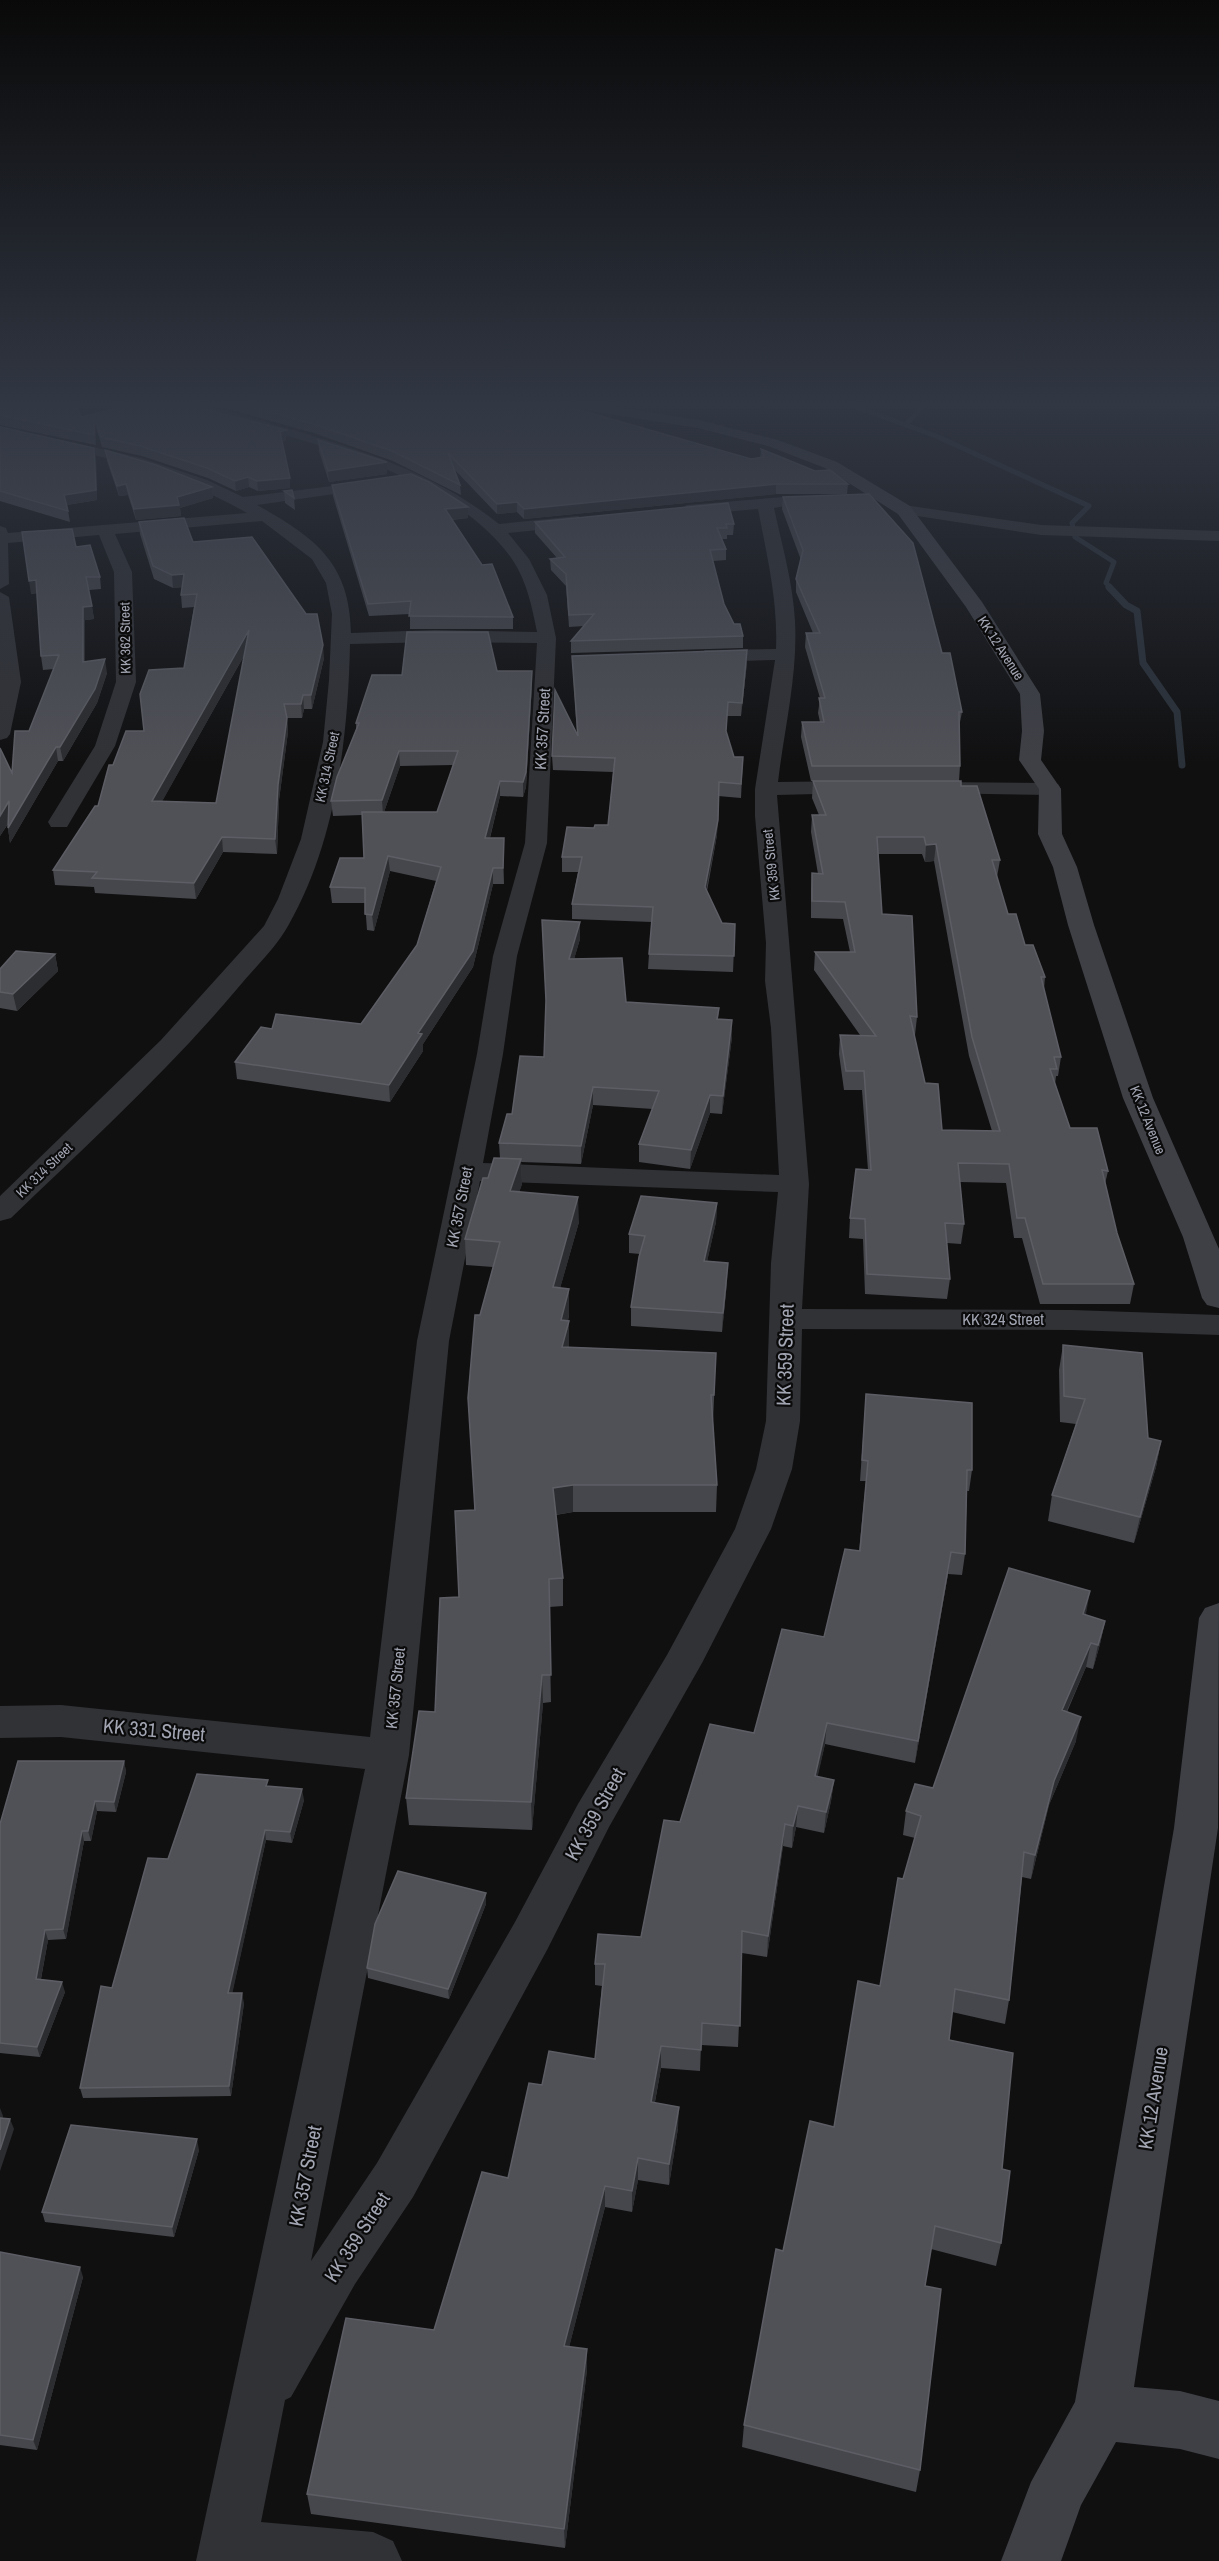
<svg xmlns="http://www.w3.org/2000/svg" width="1219" height="2561" font-family="'Archivo Narrow',sans-serif">
  <style>
    .lines { fill: none; stroke-linecap: round; stroke-linejoin: round }
    .stream-far1 { stroke: #2a3139; stroke-width: 5 }
    .stream { stroke: #2a3139; stroke-width: 7 }
    .street { fill: #313236; fill-rule: evenodd }
    .secondary { fill: #3f4046; fill-rule: evenodd }
    .wall { fill: #46474c; fill-rule: evenodd }
    .shaded-wall { fill: #2c2d30 }
    .building { fill: #505157; stroke: #5d5e65; stroke-width: 1.5; fill-rule: evenodd }
    .labels { text-anchor: middle; stroke-width: 4.5; stroke-linejoin: round; paint-order: stroke }
    .far-street-label { font-size: 14px; fill: #a2a5b2; stroke: #0b0b0c }
    .street-label { font-size: 16px; fill: #a2a5b2; stroke: #0b0b0c }
    .near-street-label { font-size: 20px; fill: #a2a5b2; stroke: #0b0b0c }
  </style>
  <rect width="100%" height="100%" fill="#101011"/>
  <g class="lines">
    <path class="stream-far1" d="M851,405L936,436L1089,506L1072,523L1075,537L1114,562L1106,583L1111,588
      M905,425L924,405"/>
    <path class="stream" d="M1109,587L1126,605L1137,611L1143,663L1177,712L1182,765"/>
    <path class="street" d="M173,405C207,402 243,415 275,425C355,448 433,471 499,524L578,516L586,521L578,526L508,533L529,559L547,595L556,638L547,843L517,956L503,1054L483,1163L779,1175L771,1028L765,981L766,943L755,816V789L775,660L705,662L696,656L705,650L776,649C778,601 767,556 758,509L687,515L679,510L687,505L784,497L790,499L792,502L790,505L774,508C782,545 793,583 795,621C798,674 784,730 778,782L855,781L863,782L866,787L863,792L855,793L777,795L809,1184L802,1309L1072,1310L1219,1315V1335L1072,1330L802,1329L800,1421L792,1469L771,1529L702,1663L609,1827L547,1950L413,2197L355,2284L291,2397L285,2400L261,2522L373,2532L393,2541L402,2561H196L365,1769L61,1737L0,1738V1706L61,1705L370,1737L417,1341L477,1054L493,956L525,843L537,643L435,642L350,644C348,739 336,842 288,926C275,949 254,968 237,989C168,1071 88,1144 11,1218L0,1221V1196L161,1040L264,926L278,899L301,839L323,742L329,680L332,614L326,583L312,559L262,521L115,534L132,572L136,682L115,746L67,827H51L48,822L95,746L116,682L114,572L99,535L8,543L9,584L0,589V526L6,528L8,533L247,513C171,469 85,452 0,434V426L141,458L207,480L243,497L381,480L384,483L381,486L376,488L257,505C314,537 350,562 351,633L435,630L537,632C532,607 527,581 512,559C446,466 280,434 175,408ZM480,1181L778,1192L771,1263L766,1421L756,1469L735,1529L667,1655L578,1804L515,1922L377,2163L311,2261L409,1755L449,1341Z
      M904,505L1041,525L1219,531V541L1041,535L898,513L896,510L898,507Z
      M0,592L9,597L21,682L10,734L7,738L0,740Z
      M935,782L1050,783L1058,784L1061,789L1058,794L1050,795L927,793L924,788L927,783Z"/>
    <path class="secondary" d="M571,405H603L699,420L778,440L837,462L910,506L982,602L1040,694L1044,731L1041,760L1061,789L1062,834L1077,867L1094,925L1153,1098L1219,1249V1308L1207,1305L1202,1298L1183,1237L1123,1098L1068,925L1053,867L1038,834L1039,789L1019,760L1022,731L1020,694L966,607L898,514L825,468L768,446L698,428L578,409Z
      M1219,1603L1218,1828L1134,2387L1180,2391L1219,2401V2459L1180,2449L1116,2442L1081,2505L1061,2561H1001L1031,2482L1075,2402L1174,1828L1199,1618L1205,1608Z"/>
  </g>
  <path class="wall" d="M0,405L81,417L131,405L286,440L282,441L290,488L258,491L249,487L236,491L208,478L142,456L102,447L95,424L96,445L0,425Z
    M195,405H553L751,459L760,458L761,449L848,484L847,494H776L524,519L517,512L497,514L454,469L460,485L461,495L393,461L314,433L225,408Z
    M0,427L96,458L97,500L67,505L70,522L0,501Z
    M318,440L387,474L329,482L319,451Z
    M105,450L212,487L213,498L180,508L181,516L136,520L128,495L119,496L107,461Z
    M332,485L468,507V518L452,520L513,617V629H410V614L369,616L333,496Z
    M284,491L294,498L295,510L285,503Z
    M783,497L942,653L962,712L959,727L960,766L959,781H811L801,737L802,722H820L818,713L820,698L805,647L806,633H813L796,592V579L801,560L782,509Z
    M139,522L193,542L324,658L312,709H304L302,718H287L288,732L279,800L277,854L223,852L196,899L95,893L94,887L55,885L53,870L98,806L113,765L144,731L184,668L194,607L182,608L181,595L182,587L173,588L154,579L140,534ZM245,654L216,803L162,801Z
    M535,522L734,524L733,535H727V539H722L726,549V560L713,561L724,604L734,624L743,636V648L571,653V641L584,626L569,627L566,586L551,570L550,559L557,558L535,533Z
    M76,547L100,577L101,589L89,590L94,619L85,620V661L107,673L97,703L63,761H58L10,843L8,828V824L0,836V748L12,773L54,669L43,670L41,656L37,593L31,594Z
    M572,656L747,663L741,716H727L726,732L734,757H743L741,798L718,796L717,835L707,891L722,923L735,924L733,972L648,969L649,954L652,922L572,919V904L578,872H562V857L594,828L608,825L613,772L553,770L552,756L577,734Z
    M497,671H532V684L526,787L523,797L500,796L490,838L504,853V884H493L473,967L423,1044V1051L390,1102L237,1079L235,1062L272,1029L361,1024L417,945L436,881L390,871L374,931L367,930L365,903H332L330,887L364,858L362,815L333,816L331,801L356,730V723L402,675ZM453,765L437,812H384L400,766Z
    M813,781L961,786L1000,860L997,877L1008,914L1025,945L1045,977L1044,989L1061,1057L1058,1076H1056L1055,1084L1070,1128L1108,1171L1105,1184L1117,1233L1134,1284L1130,1304H1040L1022,1238H1014L1006,1183L960,1182L964,1224L961,1244L947,1243L950,1279L947,1299L865,1294L863,1239L849,1238L850,1218L868,1170L862,1090H844L839,1054L840,1035H860L814,970L815,952H850L843,919L811,918V890L812,873L818,874L811,832L812,815H819L812,798ZM878,854H922L925,862L934,861L969,1056L992,1131L942,1130L925,1083L914,1035H915L917,1017L882,914Z
    M542,920L580,922V939L574,959L626,1002L719,1008L718,1019L732,1037L722,1114L710,1113L690,1169L639,1162V1144L653,1109L593,1105L581,1164L521,1162L522,1184L519,1192L579,1222L560,1288L569,1289V1315L568,1321H569V1347L716,1353L713,1422L717,1485L716,1512H573L556,1515L563,1578V1606L549,1607L551,1702L543,1703L532,1830L409,1825L406,1798L435,1712L459,1597L474,1510L480,1315L493,1267L466,1265L465,1239L488,1178L500,1158L499,1143L512,1114L544,1057L546,1005Z
    M55,954L58,971L17,1011L0,1008V969Z
    M717,1203L716,1222L707,1261L727,1282L722,1332L631,1326V1307L640,1254L629,1253V1234Z
    M1063,1345L1148,1438L1161,1441L1156,1467L1134,1543L1048,1521L1052,1495L1076,1424L1060,1422L1059,1370Z
    M866,1394L972,1470L969,1491H967L965,1554L962,1575L948,1574L915,1763L825,1744L817,1777L834,1780L831,1801L824,1833L796,1827L792,1848L783,1846L767,1957L742,1953L738,2047L701,2045L700,2071L661,2068L655,2102L678,2128L669,2185L638,2180L632,2212L605,2207L569,2347L587,2349V2370L565,2548L311,2514L307,2494L434,2330L508,2178L542,2085L595,2059L602,1986L595,1985V1964L641,1937L680,1822L754,1733L824,1637L859,1551L866,1481H860Z
    M1085,1615L1105,1621L1100,1644L1093,1669L1086,1667L1067,1712L1076,1741L1049,1805L1031,1879L1022,1877L1009,2000L1005,2024L952,2012L949,2040L1002,2169L1001,2243L996,2266L931,2249L925,2286L920,2470L916,2492L742,2447L744,2425L783,2251L834,2127L880,1986L903,1879L915,1838L903,1835L906,1811L933,1788Z
    M124,1761L126,1772L116,1812L97,1811L91,1841H84L66,1939L48,1940L41,1979L65,1992L40,2057L0,2053V1824Z
    M269,1787L304,1800L292,1843L266,1840L232,1993L244,2003L231,2096L83,2098L80,2088L112,1988L168,1859Z
    M486,1893V1904L449,1999L368,1978L367,1968Z
    M199,2150L174,2237L45,2222L42,2212Z
    M0,2252L83,2277L37,2450L0,2445Z"/>
  <path class="shaded-wall" d="M94,415L95,424L96,445L94,435Z
    M286,430V440L281,442L280,432Z
    M94,448L96,458L97,500L66,505L64,495Z
    M387,462V474L329,482L328,471Z
    M248,477L249,487L236,491L235,481Z
    M290,478V488L258,491L257,481Z
    M126,484L128,495L119,496L117,486Z
    M776,484V494L524,519V509Z
    M212,487L213,498L180,508L181,516L136,520L134,509Z
    M517,502V512L497,514V504Z
    M468,507V518L445,520V509Z
    M184,574L186,587L173,588L172,575Z
    M36,580L38,593L31,594L29,581Z
    M92,606L94,619L85,620V675L83,662V607Z
    M249,630L251,643L154,816L152,801Z
    M323,645L324,658L312,709L311,695Z
    M747,650V663L741,716L742,703Z
    M105,659L107,673L97,703L63,761L60,747Z
    M532,671V684L526,787L523,797V782Z
    M303,695L304,709L302,718L301,704Z
    M287,718L288,732L279,800L277,854L275,839L278,785Z
    M56,747L58,761L10,843L8,828Z
    M399,751L400,766L383,815L382,800Z
    M500,781V796L486,853L485,838Z
    M9,801L12,817L0,836V816Z
    M718,820L717,835L704,902L705,887Z
    M222,837L223,852L196,899L194,883Z
    M504,838V884L503,868Z
    M936,844L934,861L925,862L926,845Z
    M388,856L390,871L374,931L372,915Z
    M493,868V884L473,967L423,1044V1051L390,1102L389,1085L418,1033Z
    M580,922V939L569,976V959Z
    M55,954L58,971L17,1011L13,994Z
    M732,1020V1037L722,1114L723,1096Z
    M593,1087V1105L581,1164V1146Z
    M710,1095V1113L690,1169L691,1150Z
    M521,1159L522,1184L511,1216L510,1191Z
    M578,1197L579,1222L553,1313V1287Z
    M717,1203L716,1222L703,1280L704,1261Z
    M728,1263L727,1282L722,1332L723,1313Z
    M569,1289V1315L561,1346V1320Z
    M569,1321V1347H562Z
    M1161,1441L1156,1467L1134,1543L1140,1517Z
    M573,1485V1512L554,1515L553,1488Z
    M951,1552L948,1574L915,1763L918,1741Z
    M1090,1591L1086,1614L1078,1638L1083,1614Z
    M1105,1621L1100,1644L1093,1669L1098,1645Z
    M1091,1643L1086,1667L1057,1733L1062,1710Z
    M542,1675L543,1703L532,1830L531,1802Z
    M1081,1717L1076,1741L1049,1805L1031,1879L1035,1855L1054,1781Z
    M827,1723L825,1744L813,1798L815,1776Z
    M124,1761L126,1772L116,1812L114,1802Z
    M834,1780L831,1801L824,1833L826,1812Z
    M302,1789L304,1800L292,1843L290,1832Z
    M95,1801L97,1811L91,1841L88,1831Z
    M798,1806L796,1827L792,1848L793,1826Z
    M785,1824L783,1846L767,1957L768,1936Z
    M265,1830L266,1840L230,2004L228,1993Z
    M82,1831L84,1841L66,1939L63,1929Z
    M486,1893V1904L449,1999L448,1989Z
    M45,1930L48,1940L39,1989L36,1979Z
    M62,1982L65,1992L40,2057L37,2047Z
    M242,1993L244,2003L231,2096L229,2086Z
    M661,2046V2068L651,2123V2102Z
    M679,2107L678,2128L669,2185V2164Z
    M0,2108L3,2116L2,2128L0,2121Z
    M10,2119L14,2129L0,2171V2150Z
    M197,2139L199,2150L174,2237L172,2227Z
    M638,2158V2180L632,2212V2191Z
    M605,2186V2207L564,2367V2346Z
    M80,2267L83,2277L37,2450L33,2440Z
    M587,2349V2370L565,2548L564,2529Z"/>
  <path class="building" d="M0,405H77L81,417L131,405H188L286,430L280,432L290,478L257,481L248,477L235,481L207,468L140,446L101,437L94,415V435L0,415Z
    M245,405H553L580,410L751,459L764,457L761,449L815,471L830,470L848,484H776L524,509L517,502L497,504L448,453L460,485L392,451L313,424Z
    M0,427L94,448L96,490L64,495L68,511L0,491Z
    M318,440L387,462L328,471Z
    M105,450L156,465L212,487L177,497L179,505L134,509L126,484L117,486Z
    M411,474L429,482L468,507L445,509L482,565L492,564L513,617L409,616L411,601L368,604L332,485Z
    M292,490L294,498L284,491Z
    M869,494L913,543L942,653H950L962,712H959L960,766H812L802,722H824L819,698H825L806,633H820L796,579L803,550L783,497Z
    M728,503L734,524H726L727,528H717L726,549L710,550L724,604L734,624H740L743,636L571,641L594,614L569,615L566,574L550,559L565,557L535,522Z
    M184,518L193,542L252,537L306,614H317L323,645L311,695H303L301,704H284L287,718L278,785L275,839L222,837L194,883L92,878L97,872L53,870L95,806H98L109,765H113L126,731H144L140,694L149,670L184,668L197,594L181,595L184,574L172,575L153,566L139,522ZM249,630L216,803L152,801Z
    M72,529L76,547L90,545L100,577H86L92,606L83,607V662L105,659L95,689L60,747H56L8,828L9,801L0,816V748L12,773L15,731H29L59,655L41,656L36,580L29,581L22,532Z
    M407,632H488L497,671H532L526,772L523,782L500,781L485,838H504L503,868H493L473,951L418,1033L422,1034L389,1085L235,1062L261,1027L272,1029L276,1014L361,1024L417,945L441,867L388,856L372,915L365,914V888L330,887L340,858H364L362,812H437L458,751H399L382,800L331,801L337,777L359,723H356L372,675H402Z
    M747,650L742,703L728,702L726,731L734,757H743L741,784L719,782L718,820L705,887L722,923L735,924L734,956L649,954L653,907L572,904L582,857H562L567,827L594,828L595,825H608L615,758L552,756L555,690L578,736L572,656Z
    M813,781H961V786H977L1000,860H992L1008,914H1016L1025,945H1033L1045,977H1041L1061,1057H1054L1057,1069H1050L1070,1128H1097L1108,1171L1102,1170L1117,1233L1134,1284H1043L1025,1218H1017L1009,1164L958,1163L964,1224L945,1223L950,1279L867,1274L865,1219L850,1218L856,1169L871,1170L864,1071H846L840,1035L876,1036L815,952H855L845,902L812,901V873L823,874L812,815H826ZM877,837H924L926,845L936,844L972,1037L1000,1131L942,1130L938,1084L925,1083L910,1016L917,1017L912,916L882,914Z
    M542,920L580,922L569,959L622,958L626,1002L719,1008L717,1019L732,1020L723,1096L710,1095L691,1150L639,1144L659,1091L593,1087L581,1146L499,1143L507,1114H512L520,1056L544,1057L546,1000Z
    M16,951L55,954L13,994L0,992V969Z
    M494,1158L521,1159L510,1191L578,1197L553,1287L569,1289L561,1320L569,1321L562,1347L716,1353L714,1395H711L717,1485H573L553,1488L563,1578L549,1579L551,1675H542L531,1802L406,1798L419,1711L435,1712L440,1598L459,1597L455,1511L475,1510L468,1398L475,1315H480L500,1242L465,1239L483,1178H488Z
    M641,1196L717,1203L704,1261L728,1263L723,1313L631,1307L639,1257L645,1236L629,1234Z
    M1063,1345L1142,1353L1148,1438L1161,1441L1140,1517L1052,1495L1085,1399L1064,1396Z
    M866,1394L972,1403V1470H967L965,1554L951,1552L918,1741L827,1723L815,1776L834,1780L826,1812L798,1806L793,1826L785,1824L768,1936L742,1931L740,2026L702,2023L701,2050L661,2046L651,2102L679,2107L669,2164L638,2158L632,2191L605,2186L564,2346L587,2349L564,2529L307,2494L346,2318L434,2330L482,2172L508,2178L529,2083L542,2085L549,2051L595,2059L605,1964H595L598,1934L641,1937L664,1820L680,1822L710,1724L754,1733L782,1629L824,1637L845,1549L860,1551L868,1461L862,1460Z
    M1009,1568L1090,1591L1083,1614L1105,1621L1098,1645L1091,1643L1062,1710L1081,1717L1054,1781L1035,1855L1024,1852L1009,2000L955,1989L949,2040L1013,2053L1002,2169L1010,2171L1001,2243L935,2226L925,2286L941,2289L920,2470L744,2425L776,2249L783,2251L810,2121L834,2127L858,1981L880,1986L898,1878L903,1879L921,1816L906,1811L915,1784L933,1788Z
    M18,1761H124L114,1802L95,1801L88,1831H82L63,1929L45,1930L36,1979L62,1982L37,2047L0,2043V1824Z
    M197,1774L268,1780L266,1786L302,1789L290,1832L265,1830L228,1993H242L229,2086L80,2088L101,1986L112,1988L148,1858L168,1859Z
    M398,1871L486,1893L448,1989L367,1968L375,1924Z
    M0,2118L10,2119L0,2150Z
    M71,2125L197,2139L172,2227L42,2212Z
    M0,2252L80,2267L33,2440L0,2435Z"/>
  <linearGradient id="sky" x2="0" y2="1"><stop stop-color="#090909"/><stop offset="0.53" stop-color="#313743"/><stop offset="1" stop-color="#313743" stop-opacity="0"/></linearGradient>
  <rect width="1219" height="763" fill="url(#sky)"/>
  <g class="labels">
    <g class="far-street-label">
      <text transform="translate(125 638) rotate(-91)" y="5">KK 362 Street</text>
      <text transform="translate(1001 648) rotate(57)" y="5">KK 12 Avenue</text>
      <text transform="translate(327 767) rotate(-78)" y="5">KK 314 Street</text>
      <text transform="translate(771 865) rotate(-96)" y="5">KK 359 Street</text>
      <text transform="translate(1148 1120) rotate(68)" y="5">KK 12 Avenue</text>
      <text transform="translate(44 1170) rotate(-44)" y="5">KK 314 Street</text>
    </g>
    <g class="street-label">
      <text transform="translate(542 729) rotate(-87)" y="6">KK 357 Street</text>
      <text transform="translate(459 1207) rotate(-79)" y="6">KK 357 Street</text>
      <text x="1003" y="1325">KK 324 Street</text>
      <text transform="translate(395 1688) rotate(-84)" y="6">KK 357 Street</text>
    </g>
    <g class="near-street-label">
      <text transform="translate(785 1355) rotate(-88)" y="7">KK 359 Street</text>
      <text transform="translate(154 1730) rotate(5)" y="7">KK 331 Street</text>
      <text transform="translate(595 1814) rotate(-61)" y="7">KK 359 Street</text>
      <text transform="translate(1153 2098) rotate(-81)" y="7">KK 12 Avenue</text>
      <text transform="translate(305 2176) rotate(-79)" y="7">KK 357 Street</text>
      <text transform="translate(357 2237) rotate(-57)" y="7">KK 359 Street</text>
    </g>
  </g>
</svg>
